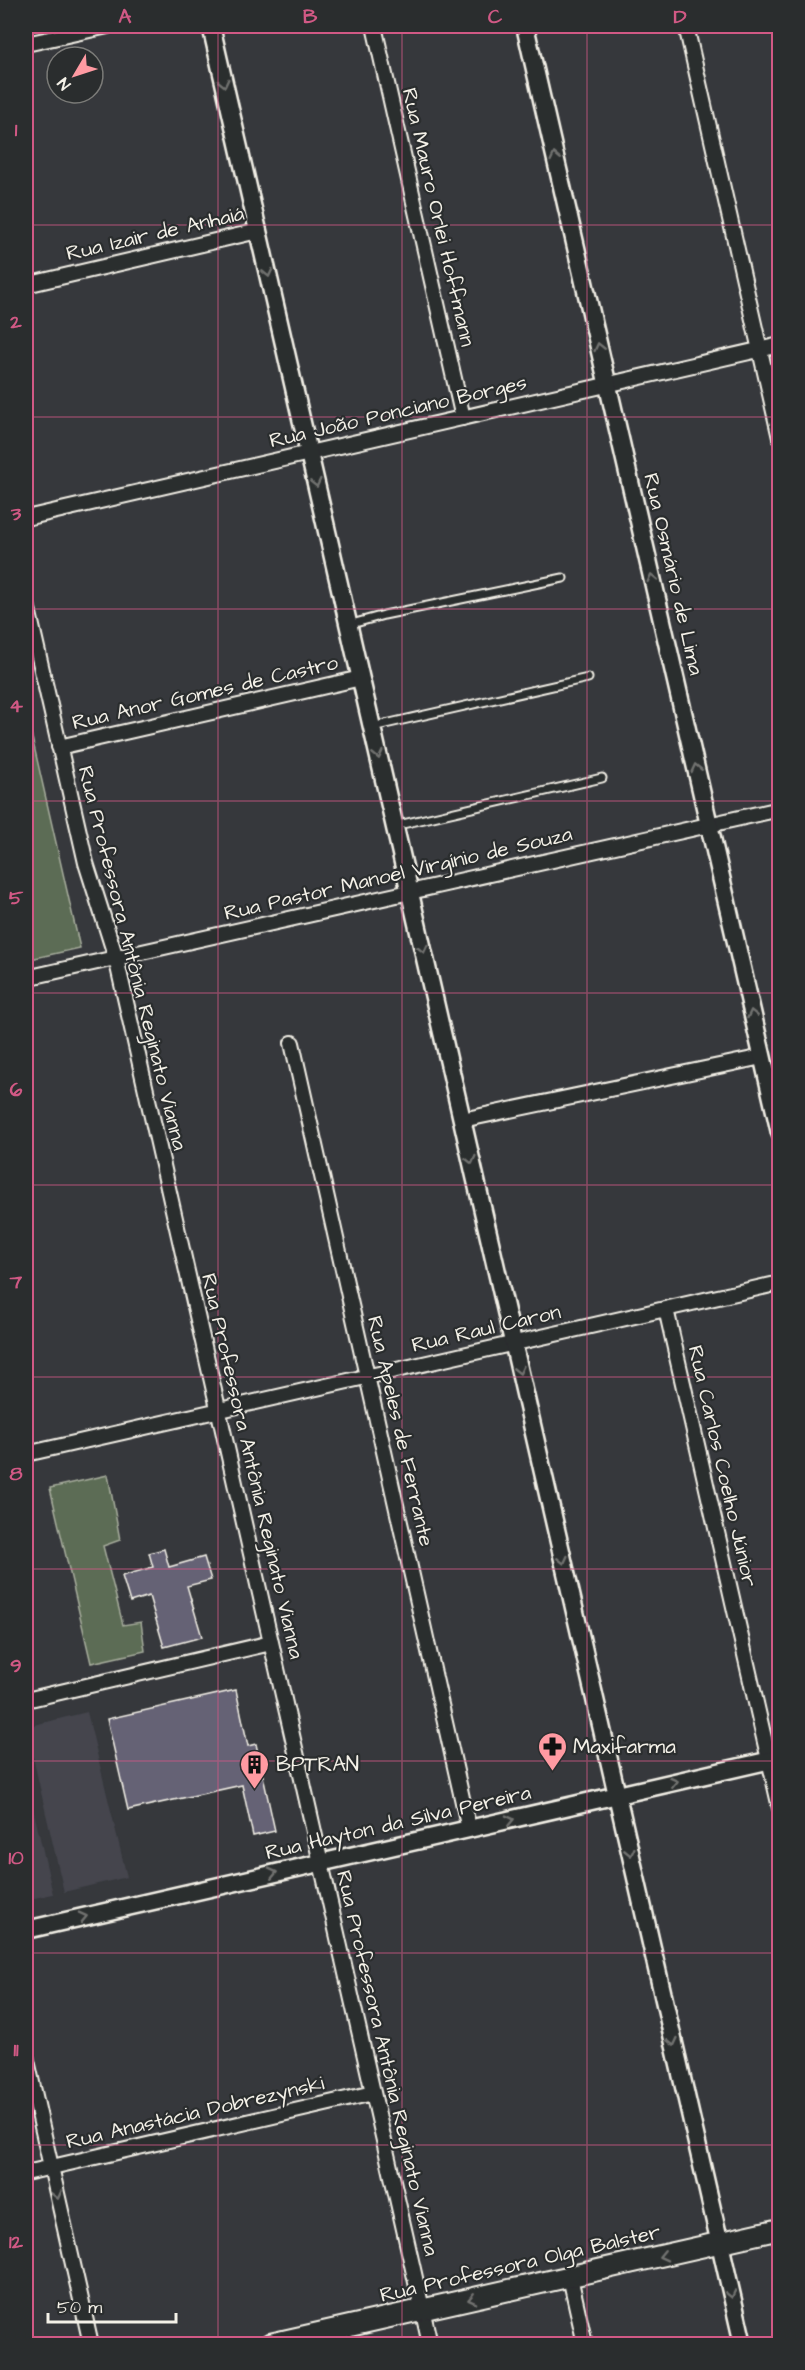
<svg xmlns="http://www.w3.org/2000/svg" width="805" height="2370" font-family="'Architects Daughter',sans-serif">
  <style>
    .built { fill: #44454d }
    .green { fill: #5c6c54; stroke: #a8ae9e; stroke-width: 1.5 }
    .building { fill: #656274; stroke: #f4f1e8; stroke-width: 1.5 }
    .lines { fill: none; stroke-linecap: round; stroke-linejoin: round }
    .service-casing { stroke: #f4f1e8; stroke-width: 11 }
    .minor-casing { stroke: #f4f1e8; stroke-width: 18 }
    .tertiary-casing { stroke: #f4f1e8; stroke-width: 21 }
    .secondary-casing { stroke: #f4f1e8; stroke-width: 24 }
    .service { stroke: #2a2d2e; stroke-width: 7 }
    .minor { stroke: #2a2d2e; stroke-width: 14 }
    .tertiary { stroke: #2a2d2e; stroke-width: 16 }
    .secondary { stroke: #2a2d2e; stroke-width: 20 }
    .oneway { stroke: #71726f }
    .grid { fill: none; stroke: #d15985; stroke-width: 1.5; stroke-opacity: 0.55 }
    .labels { text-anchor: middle; stroke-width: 4.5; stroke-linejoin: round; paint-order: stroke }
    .street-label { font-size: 21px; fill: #f4f1e8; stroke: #2a2d2e }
    .poi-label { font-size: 21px; fill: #f4f1e8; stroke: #2a2d2e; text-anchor: start }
    .neatline { fill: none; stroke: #d15985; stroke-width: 2 }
    .grid-label { font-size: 20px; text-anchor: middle; font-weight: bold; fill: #d15985 }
  </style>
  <rect width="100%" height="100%" fill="#36383c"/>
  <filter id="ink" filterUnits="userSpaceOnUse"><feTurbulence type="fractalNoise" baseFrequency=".0167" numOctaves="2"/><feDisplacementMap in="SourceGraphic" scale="12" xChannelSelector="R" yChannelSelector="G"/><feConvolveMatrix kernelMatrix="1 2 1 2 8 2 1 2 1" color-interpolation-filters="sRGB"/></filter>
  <g filter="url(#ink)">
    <path class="built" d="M87,1712L127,1877L64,1892L26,1727Z
      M26,1778L53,1894L26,1900Z"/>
    <path class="green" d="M26,711L80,948L26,960Z
      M108,1475L120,1540L103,1546L123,1625L141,1622L145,1651L91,1663L50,1488Z"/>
    <path class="building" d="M164,1549L169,1567L204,1557L211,1580L187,1586L202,1637L164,1647L149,1596L130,1602L122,1576L153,1567L149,1553Z
      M236,1690L248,1746L256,1744L275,1831L253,1836L242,1785L128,1810L107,1719Z"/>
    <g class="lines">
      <defs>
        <path id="service" d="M348,625L384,615L563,578
          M372,727L588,678
          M394,826L602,778"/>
        <path id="minor" d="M374,26L463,418
          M686,26L780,438
          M26,44L108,26
          M26,285L258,231
          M26,518L780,345
          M26,600L86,863L116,958L430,2344
          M59,747L361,678
          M26,978L780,809
          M292,1043L469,1829
          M462,1120L762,1057
          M666,1309L780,1808
          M26,1454L780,1283
          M26,1700L271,1643
          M26,2056L91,2344
          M26,2173L373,2093
          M570,2277L585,2344"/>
        <path id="tertiary" d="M211,26L743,2344
          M525,26L780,1133
          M26,1930L780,1758"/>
        <path id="secondary" d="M270,2344L780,2229"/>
      </defs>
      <use href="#service" class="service-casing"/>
      <use href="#minor" class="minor-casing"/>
      <use href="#tertiary" class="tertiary-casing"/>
      <use href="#secondary" class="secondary-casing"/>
      <use href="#service" class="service"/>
      <use href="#minor" class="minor"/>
      <use href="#tertiary" class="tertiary"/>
      <use href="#secondary" class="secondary"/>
    </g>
    <defs><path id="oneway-chevron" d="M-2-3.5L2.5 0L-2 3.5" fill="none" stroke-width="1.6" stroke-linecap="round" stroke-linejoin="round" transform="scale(1.5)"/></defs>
    <g class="oneway">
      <use href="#oneway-chevron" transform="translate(224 83) rotate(77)"/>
      <use href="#oneway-chevron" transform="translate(555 157) rotate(-103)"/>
      <use href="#oneway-chevron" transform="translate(268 273) rotate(77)"/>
      <use href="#oneway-chevron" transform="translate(599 347) rotate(-103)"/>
      <use href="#oneway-chevron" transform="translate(316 483) rotate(77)"/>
      <use href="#oneway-chevron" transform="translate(652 578) rotate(-103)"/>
      <use href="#oneway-chevron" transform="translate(378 755) rotate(77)"/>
      <use href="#oneway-chevron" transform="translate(696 768) rotate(-103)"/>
      <use href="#oneway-chevron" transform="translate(423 949) rotate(77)"/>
      <use href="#oneway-chevron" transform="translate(752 1014) rotate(-103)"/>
      <use href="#oneway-chevron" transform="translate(471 1160) rotate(77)"/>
      <use href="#oneway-chevron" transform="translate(519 1370) rotate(77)"/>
      <use href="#oneway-chevron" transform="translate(563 1560) rotate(77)"/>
      <use href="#oneway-chevron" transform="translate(674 1782) rotate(-13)"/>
      <use href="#oneway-chevron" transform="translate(510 1820) rotate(-13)"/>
      <use href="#oneway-chevron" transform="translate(630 1852) rotate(77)"/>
      <use href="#oneway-chevron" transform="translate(273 1873) rotate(-13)"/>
      <use href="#oneway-chevron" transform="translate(83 1917) rotate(-13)"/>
      <use href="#oneway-chevron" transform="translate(673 2042) rotate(77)"/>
      <use href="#oneway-chevron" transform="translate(57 2195) rotate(77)"/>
      <use href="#oneway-chevron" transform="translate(663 2256) rotate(167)"/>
      <use href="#oneway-chevron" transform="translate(731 2294) rotate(77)"/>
      <use href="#oneway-chevron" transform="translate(472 2299) rotate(167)"/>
    </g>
  </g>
  <path class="grid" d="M218,26V2344M402,26V2344M587,26V2344M26,225H780M26,417H780M26,609H780M26,801H780M26,993H780M26,1185H780M26,1377H780M26,1569H780M26,1761H780M26,1953H780M26,2145H780"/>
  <defs>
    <symbol id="pharmacy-pin" viewBox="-11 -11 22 30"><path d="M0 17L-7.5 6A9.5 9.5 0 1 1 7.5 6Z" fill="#ff9aa2" stroke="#2a2d2e"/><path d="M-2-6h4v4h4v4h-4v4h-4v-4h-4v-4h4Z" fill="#111"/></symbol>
    <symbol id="building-pin" viewBox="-11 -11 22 30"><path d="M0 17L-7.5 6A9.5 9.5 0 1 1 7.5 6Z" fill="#ff9aa2" stroke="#2a2d2e"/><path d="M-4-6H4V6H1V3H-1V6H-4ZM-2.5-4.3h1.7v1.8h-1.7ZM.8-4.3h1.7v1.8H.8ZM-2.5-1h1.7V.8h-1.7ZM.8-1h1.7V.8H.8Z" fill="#111"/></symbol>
  </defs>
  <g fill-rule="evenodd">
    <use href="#pharmacy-pin" x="536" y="1730" width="33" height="45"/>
    <use href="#building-pin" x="238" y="1748" width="33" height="45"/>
  </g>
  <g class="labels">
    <g class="street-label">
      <text transform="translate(439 217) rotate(77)" y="7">Rua Mauro Orlei Hoffmann</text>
      <text transform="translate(155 233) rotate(-13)" y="7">Rua Izair de Anhaiá</text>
      <text transform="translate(398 411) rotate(-13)" y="7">Rua João Ponciano Borges</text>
      <text transform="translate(674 574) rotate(77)" y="7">Rua Osmário de Lima</text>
      <text transform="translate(205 692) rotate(-13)" y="7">Rua Anor Gomes de Castro</text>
      <text transform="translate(398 873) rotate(-13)" y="7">Rua Pastor Manoel Virgínio de Souza</text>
      <text transform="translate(133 958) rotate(76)" y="7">Rua Professora Antônia Reginato Vianna</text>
      <text transform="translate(486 1328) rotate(-13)" y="7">Rua Raul Caron</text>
      <text transform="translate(401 1431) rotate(77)" y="7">Rua Apeles de Ferrante</text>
      <text transform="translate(253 1466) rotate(77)" y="7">Rua Professora Antônia Reginato Vianna</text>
      <text transform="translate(723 1466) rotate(77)" y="7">Rua Carlos Coelho Júnior</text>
      <text transform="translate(398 1822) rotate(-13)" y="7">Rua Hayton da Silva Pereira</text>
      <text transform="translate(388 2063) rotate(77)" y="7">Rua Professora Antônia Reginato Vianna</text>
      <text transform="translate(195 2112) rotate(-13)" y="7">Rua Anastácia Dobrezynski</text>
      <text transform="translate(520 2263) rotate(-13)" y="7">Rua Professora Olga Balster</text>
    </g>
    <g class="poi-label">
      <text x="573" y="1753">Maxifarma</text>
      <text x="276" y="1771">BPTRAN</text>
    </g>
  </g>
  <rect width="805" height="2370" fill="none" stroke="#2a2d2e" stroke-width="66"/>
  <g transform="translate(75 75) rotate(231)"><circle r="28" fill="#2a2d2e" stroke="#7b7b78" stroke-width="1.5"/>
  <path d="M0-4.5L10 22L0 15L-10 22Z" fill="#ff9aa2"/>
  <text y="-9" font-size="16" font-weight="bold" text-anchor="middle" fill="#f4f1e8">N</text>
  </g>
  <path d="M48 2313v9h128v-9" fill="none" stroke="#f4f1e8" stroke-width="3"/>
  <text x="57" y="2313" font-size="18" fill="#f4f1e8" stroke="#2a2d2e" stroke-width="4.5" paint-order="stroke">50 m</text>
  <rect x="33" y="33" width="739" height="2304" class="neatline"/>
  <g class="grid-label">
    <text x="125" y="23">A</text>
    <text x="310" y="23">B</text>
    <text x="495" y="23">C</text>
    <text x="680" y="23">D</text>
    <text x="16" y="136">1</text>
    <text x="16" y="328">2</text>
    <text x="16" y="520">3</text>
    <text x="16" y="712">4</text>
    <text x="16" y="904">5</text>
    <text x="16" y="1096">6</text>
    <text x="16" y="1288">7</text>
    <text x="16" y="1480">8</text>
    <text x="16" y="1672">9</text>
    <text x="16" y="1864">10</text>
    <text x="16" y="2056">11</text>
    <text x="16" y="2248">12</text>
  </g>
</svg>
